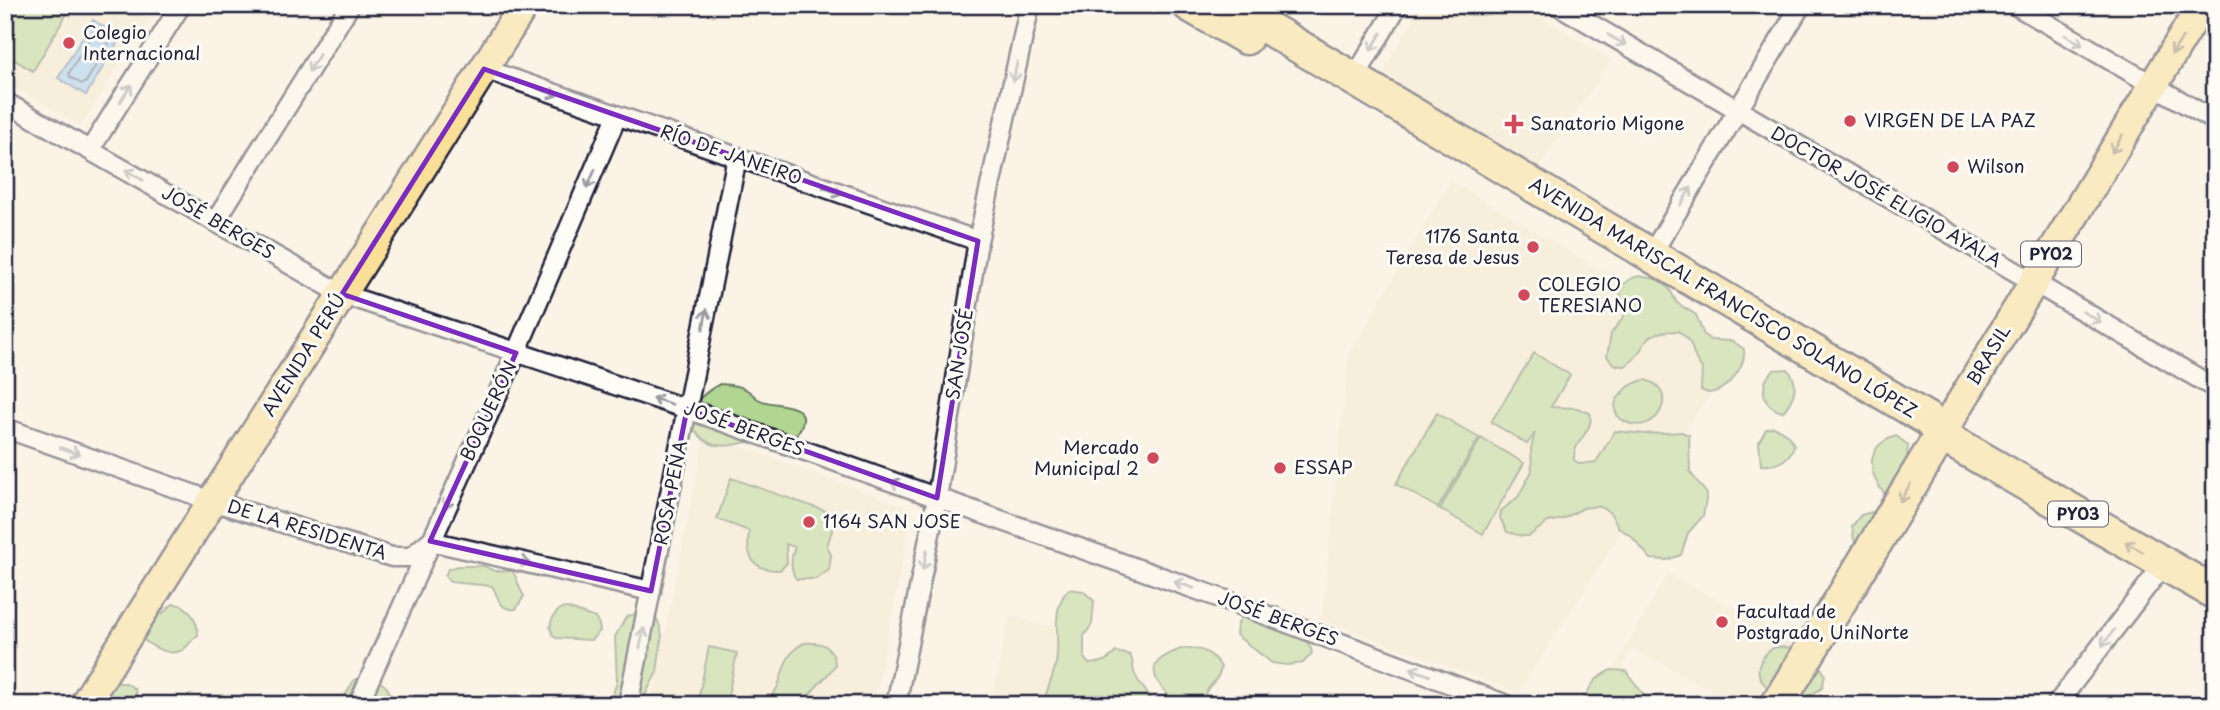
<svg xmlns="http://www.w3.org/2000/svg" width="2220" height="710" font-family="'Playpen Sans',sans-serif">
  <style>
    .built { fill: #f6e8d1 }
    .green { fill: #b0d691; stroke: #697c66; stroke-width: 2 }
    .water { fill: #98caf5; stroke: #6987ab; stroke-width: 2 }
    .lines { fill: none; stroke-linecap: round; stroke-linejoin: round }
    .shore { stroke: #516585; stroke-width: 2 }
    .street-casing { stroke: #22223b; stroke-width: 23 }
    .primary-casing { stroke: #22223b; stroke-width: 33 }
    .highway-casing { stroke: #22223b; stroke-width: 37 }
    .street { stroke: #fdfcf7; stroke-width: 18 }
    .primary { stroke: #fadf96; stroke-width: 28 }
    .highway { stroke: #fadf96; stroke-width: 32 }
    .oneway { stroke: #9a9aa2 }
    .oneway2 { stroke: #8e8068 }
    .marked { fill: none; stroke: #7b2cbf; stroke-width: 5; stroke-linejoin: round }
    .poi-dot { fill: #d1495b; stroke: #fdfcf7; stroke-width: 2.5 }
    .labels { text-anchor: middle; stroke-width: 6; stroke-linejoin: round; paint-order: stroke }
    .shield { fill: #fdfcf7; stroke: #646373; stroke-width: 2 }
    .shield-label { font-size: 16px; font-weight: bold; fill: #22223b }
    .poi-label { font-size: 18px; fill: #22223b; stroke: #fdfcf7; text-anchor: start }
    .street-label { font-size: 18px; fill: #22223b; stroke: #fdfcf7 }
  </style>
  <rect width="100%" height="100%" fill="#faf3e6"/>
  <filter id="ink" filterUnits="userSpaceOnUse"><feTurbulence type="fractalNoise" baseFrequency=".0143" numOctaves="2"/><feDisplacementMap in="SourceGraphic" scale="14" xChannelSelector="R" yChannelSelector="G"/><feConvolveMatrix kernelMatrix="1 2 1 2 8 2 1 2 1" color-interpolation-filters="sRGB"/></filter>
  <g filter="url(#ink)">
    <path class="built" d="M5,5H157L81,125L5,82Z
      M1422,5H1521L1611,60L1537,170L1381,77Z
      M1451,181L1736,352L1519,692L1322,620L1349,354Z
      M705,434L912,509L874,705H651Z
      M1668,574L1794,640L1754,705H1742L1632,649L1601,705H1593Z
      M1009,616L1071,632L1058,705H992Z"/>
    <path class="green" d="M16,5H72L33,71L5,54V24Z
      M1639,276L1661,280L1670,290L1677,303L1696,315L1704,335L1710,340L1732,341L1744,349C1746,367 1727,392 1708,393L1701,390L1702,368C1689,356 1699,345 1678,331C1634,331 1652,349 1625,366C1616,366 1612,364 1607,356L1611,334L1624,316L1626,309C1615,294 1621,280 1639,276Z
      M1534,353L1570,375L1551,407L1577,408L1590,413C1595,432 1572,441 1574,460L1580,464L1596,462L1615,431L1645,434L1682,432L1689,435L1690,472L1707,494L1703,516L1688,533L1681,555L1667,560L1651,559L1631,536L1619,528L1611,514L1605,509L1598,506L1583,508L1563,519L1548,522L1529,536H1522L1507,532L1500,518L1501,511L1518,497L1532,471L1531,448L1535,433L1527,444L1491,422Z
      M1788,369C1800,385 1794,398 1783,412C1761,408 1758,383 1774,370Z
      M1645,380C1681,388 1658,439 1624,421C1601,408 1627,382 1645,380Z
      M720,384C731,385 742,385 751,393C754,395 756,399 760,400C772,407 820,400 797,434C783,438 771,438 758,440C723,447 705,454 687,417C693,403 706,391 720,384Z
      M1437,413L1479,438L1438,508L1396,484Z
      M1773,427C1783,430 1790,436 1794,445C1790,460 1776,467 1761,465L1759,442L1766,429Z
      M1896,436L1908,445L1907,457L1909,465L1886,495C1867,474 1864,446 1896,436Z
      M1481,438L1524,463L1483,534L1440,509Z
      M731,478L837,515L827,546L831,555L829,570L816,579H796C790,569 791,557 795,547L786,544L787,563L780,570C753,571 745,557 749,531L717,519Z
      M1876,511L1883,513L1860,545L1854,540L1852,526L1861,515Z
      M458,566H484L494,571H512C517,575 518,588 524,596L516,609C498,611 499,596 492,586L450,582L445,576L448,569Z
      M1069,589L1083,591L1094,601L1092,624L1084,636V658L1089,664C1102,663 1107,661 1116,652L1130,655C1134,662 1132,665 1134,672C1138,685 1150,691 1151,705H1042C1047,691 1053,677 1056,663C1061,637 1049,609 1069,589Z
      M173,604C188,603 198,621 198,635C191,639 187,649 180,651C168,656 150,646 142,638L147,617L162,614Z
      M1263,605L1278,607L1310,646L1312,653L1303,663L1287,665L1272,663L1236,635C1236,617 1247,609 1263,605Z
      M567,608L595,618L599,624L600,631L591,640L556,638C546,629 551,617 560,609Z
      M640,612L653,615L658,621L662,635L657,672L640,705H609L617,682L615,637L626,617Z
      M804,643C821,642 834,645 835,665C826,680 810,689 803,705H764C769,699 775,693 778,686C784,669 786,652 804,643Z
      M709,647L737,653L726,705H697Z
      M1776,647C1799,646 1814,656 1825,674L1822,688L1809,696L1801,705H1779C1774,695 1768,689 1762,681C1753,668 1764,651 1776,647Z
      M1184,648C1201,648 1212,652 1221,667C1219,684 1202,686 1204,705H1162V700L1167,694C1143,667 1156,658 1184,648Z
      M1611,670L1626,671L1651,705H1582C1588,688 1595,677 1611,670Z
      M361,677C379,680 393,684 390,705H340L354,680Z
      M118,683H126L135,689L138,705H99L112,685Z"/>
    <path class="water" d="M93,20L121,37L86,95L58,78Z"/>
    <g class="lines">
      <path class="shore" d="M94,31H98L109,38L110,41L86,82L82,84L70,77L69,73Z"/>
      <defs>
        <path id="street" d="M1558,5L2215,388
          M2015,5L2215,121
          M484,69L978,241
          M1354,79L1398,5
          M5,102L342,294L687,409L1223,599L1507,705
          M90,150L181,5
          M215,222L350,5
          M1651,255L1801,5
          M5,428L212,501L392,557H411L430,541L651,591
          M358,705L516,353L617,116
          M628,705L737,157
          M896,705L937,498L978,241L1030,5
          M2056,705L2164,564"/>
        <path id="primary" d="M1941,435L2202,5
          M84,705L524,5"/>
        <path id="highway" d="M1189,5L1246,38
          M1229,5L1929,420L1941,435L2215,593
          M1777,705L1941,435"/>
      </defs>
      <use href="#street" class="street-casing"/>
      <use href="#primary" class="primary-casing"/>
      <use href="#highway" class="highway-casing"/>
      <use href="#street" class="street"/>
      <use href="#primary" class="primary"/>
      <use href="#highway" class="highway"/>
    </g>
    <defs><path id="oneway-shaft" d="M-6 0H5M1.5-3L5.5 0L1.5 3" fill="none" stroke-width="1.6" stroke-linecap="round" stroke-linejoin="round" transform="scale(1.75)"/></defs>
    <g class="oneway">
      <use href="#oneway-shaft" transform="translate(1617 40) rotate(30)"/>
      <use href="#oneway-shaft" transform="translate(2074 40) rotate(30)"/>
      <use href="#oneway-shaft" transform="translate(1376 42) rotate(121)"/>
      <use href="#oneway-shaft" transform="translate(314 63) rotate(122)"/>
      <use href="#oneway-shaft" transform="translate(1015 72) rotate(102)"/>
      <use href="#oneway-shaft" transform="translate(548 92) rotate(19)"/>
      <use href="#oneway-shaft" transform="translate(126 93) rotate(-58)"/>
      <use href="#oneway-shaft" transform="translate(134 175) rotate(-150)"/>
      <use href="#oneway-shaft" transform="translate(591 179) rotate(113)"/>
      <use href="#oneway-shaft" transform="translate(833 191) rotate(19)"/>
      <use href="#oneway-shaft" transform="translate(1686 196) rotate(-59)"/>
      <use href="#oneway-shaft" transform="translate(2092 317) rotate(30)"/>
      <use href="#oneway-shaft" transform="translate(705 319) rotate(-79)"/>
      <use href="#oneway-shaft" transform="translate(662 401) rotate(-162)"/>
      <use href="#oneway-shaft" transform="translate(70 451) rotate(19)"/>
      <use href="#oneway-shaft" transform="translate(900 485) rotate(-160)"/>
      <use href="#oneway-shaft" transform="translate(449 499) rotate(115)"/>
      <use href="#oneway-shaft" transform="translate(925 560) rotate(101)"/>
      <use href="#oneway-shaft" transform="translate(520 561) rotate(13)"/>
      <use href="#oneway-shaft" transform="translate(1184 585) rotate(-161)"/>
      <use href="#oneway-shaft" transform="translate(642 638) rotate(-78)"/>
      <use href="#oneway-shaft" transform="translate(2108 638) rotate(127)"/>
      <use href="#oneway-shaft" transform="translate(1420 672) rotate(-160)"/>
    </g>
    <g class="oneway2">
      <use href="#oneway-shaft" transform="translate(2177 46) rotate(122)"/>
      <use href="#oneway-shaft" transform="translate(2117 144) rotate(121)"/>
      <use href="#oneway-shaft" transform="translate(1905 493) rotate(121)"/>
      <use href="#oneway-shaft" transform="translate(2134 547) rotate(-150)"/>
    </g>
  </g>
  <path d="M0 0H2220V710H0ZM484,69L978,241L937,498L687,409L651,591L430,541L516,353L342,294Z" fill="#faf3e6" fill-opacity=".55" fill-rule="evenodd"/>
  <path class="marked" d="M484,69L978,241L937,498L687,409L651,591L430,541L516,353L342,294Z"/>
  <g class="poi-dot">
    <circle cx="69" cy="43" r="7"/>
    <circle cx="1850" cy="121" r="7"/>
    <path d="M1510.5 113.5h7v7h7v7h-7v7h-7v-7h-7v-7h7z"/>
    <circle cx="1953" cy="167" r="7"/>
    <circle cx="1533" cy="247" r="7"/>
    <circle cx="1524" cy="295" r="7"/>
    <circle cx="1153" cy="458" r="7"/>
    <circle cx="1280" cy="468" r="7"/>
    <circle cx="809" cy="522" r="7"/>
    <circle cx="1722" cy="622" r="7"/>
  </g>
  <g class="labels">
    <g class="shield">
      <rect x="2021" y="241.5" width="60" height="25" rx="5"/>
      <rect x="2048" y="501.5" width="60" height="25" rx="5"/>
    </g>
    <g class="shield-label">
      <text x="2051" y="260">PY02</text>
      <text x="2078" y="520">PY03</text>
    </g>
    <g class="poi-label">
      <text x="83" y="39">Colegio<tspan x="83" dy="21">Internacional</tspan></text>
      <text x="1864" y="127">VIRGEN DE LA PAZ</text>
      <text x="1530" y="130">Sanatorio Migone</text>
      <text x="1967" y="173">Wilson</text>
      <text x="1519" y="243" text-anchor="end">1176 Santa<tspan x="1519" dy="21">Teresa de Jesus</tspan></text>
      <text x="1538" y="291">COLEGIO<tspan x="1538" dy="21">TERESIANO</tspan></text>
      <text x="1139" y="454" text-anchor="end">Mercado<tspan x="1139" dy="21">Municipal 2</tspan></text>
      <text x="1294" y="474">ESSAP</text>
      <text x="823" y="528">1164 SAN JOSE</text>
      <text x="1736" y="618">Facultad de<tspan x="1736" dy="21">Postgrado, UniNorte</tspan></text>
    </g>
    <g class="street-label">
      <text transform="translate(731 155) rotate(19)" y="6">RÍO DE JANEIRO</text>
      <text transform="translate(1886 197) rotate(30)" y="6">DOCTOR JOSÉ ELIGIO AYALA</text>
      <text transform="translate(218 223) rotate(30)" y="6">JOSÉ BERGES</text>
      <text transform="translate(1723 298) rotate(31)" y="6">AVENIDA MARISCAL FRANCISCO SOLANO LÓPEZ</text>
      <text transform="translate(960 354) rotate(-81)" y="6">SAN JOSÉ</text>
      <text transform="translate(304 355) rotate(-58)" y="6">AVENIDA PERÚ</text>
      <text transform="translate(1989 355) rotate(-59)" y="6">BRASIL</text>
      <text transform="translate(489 411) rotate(-65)" y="6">BOQUERÓN</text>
      <text transform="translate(744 429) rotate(20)" y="6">JOSÉ BERGES</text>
      <text transform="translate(671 493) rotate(-79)" y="6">ROSA PEÑA</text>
      <text transform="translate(307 530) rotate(17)" y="6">DE LA RESIDENTA</text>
      <text transform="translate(1278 619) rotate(20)" y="6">JOSÉ BERGES</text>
    </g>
  </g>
  <rect width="2220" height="710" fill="none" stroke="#fdfcf7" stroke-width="28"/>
  <rect x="14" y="14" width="2192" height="682" fill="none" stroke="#22223b" stroke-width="2.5" filter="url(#ink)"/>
</svg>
